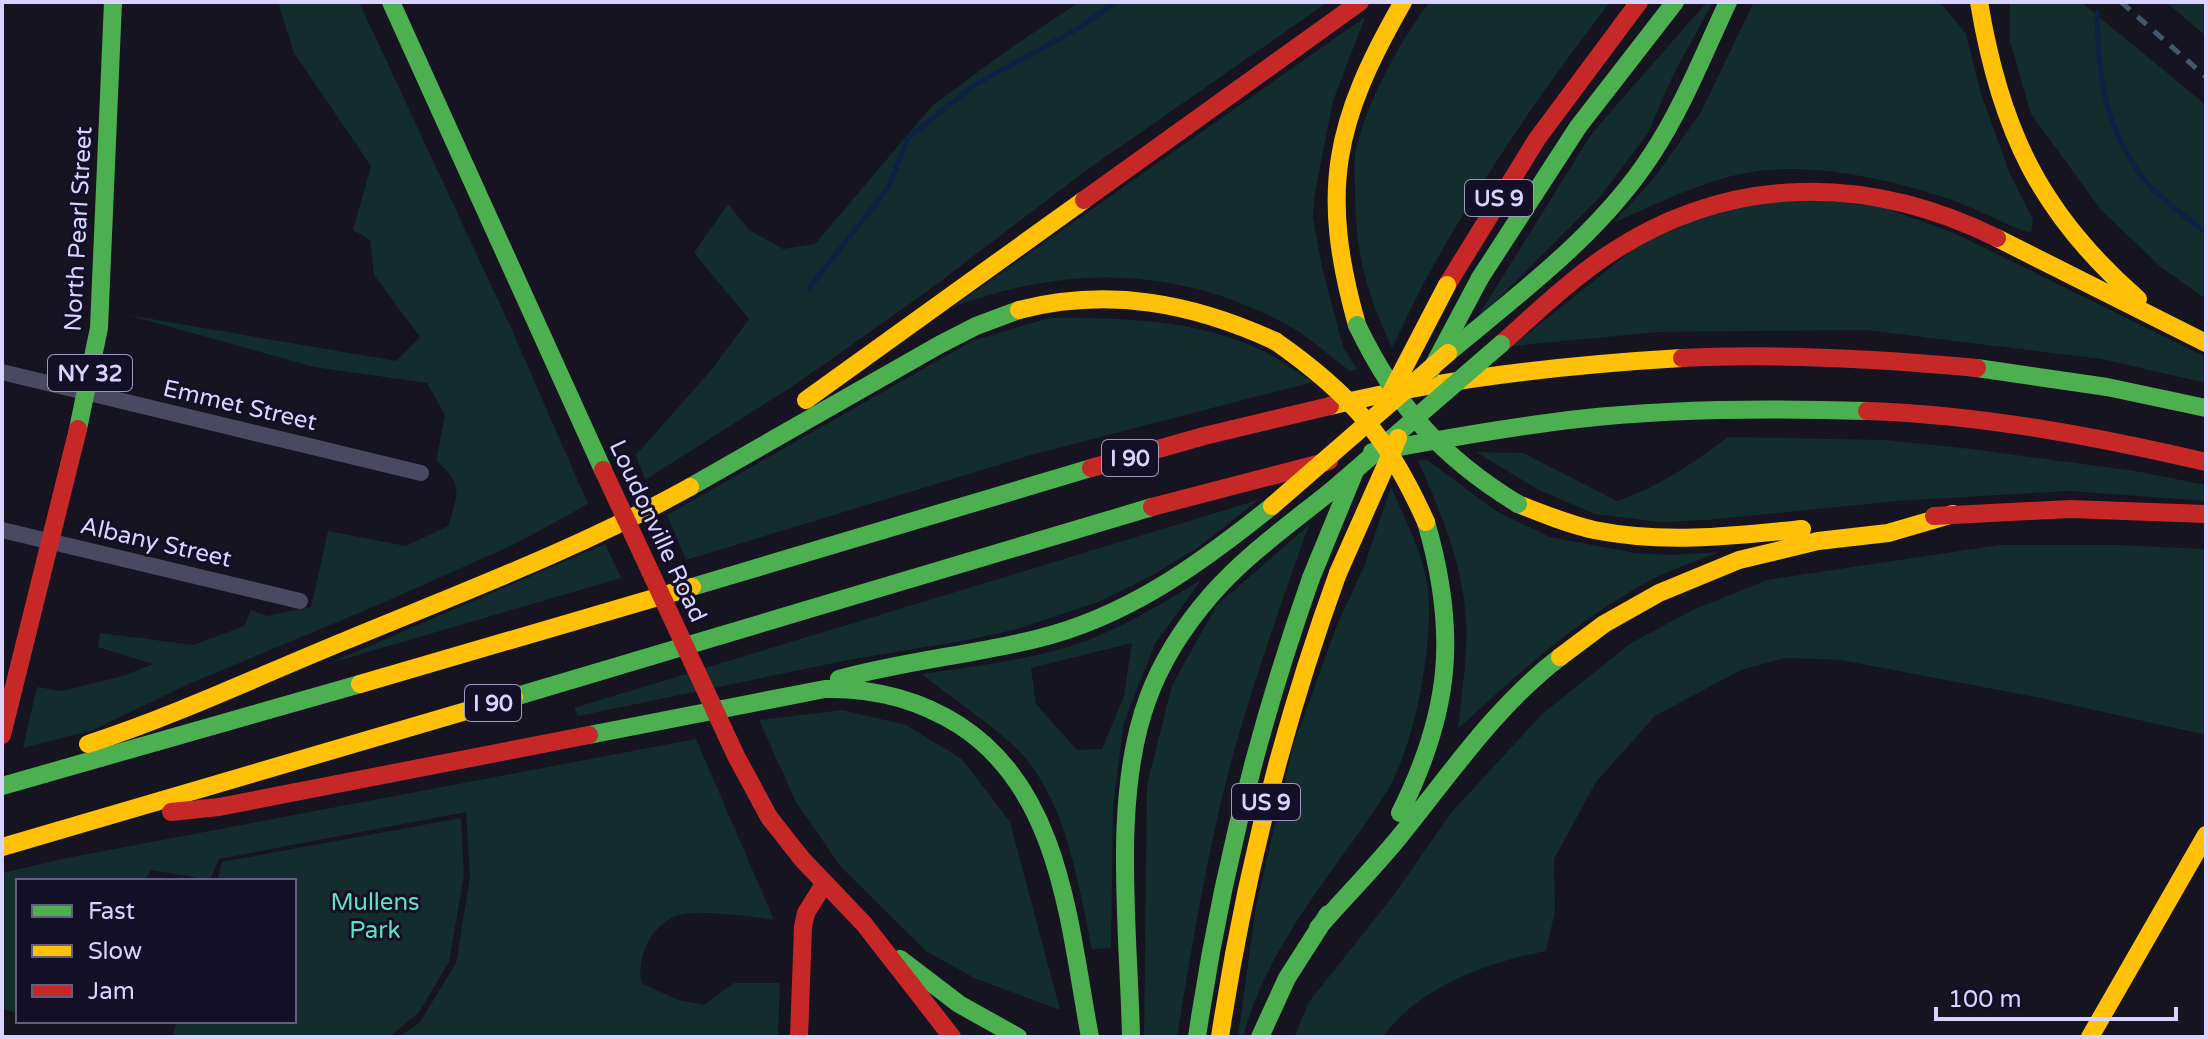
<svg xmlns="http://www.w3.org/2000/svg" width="2208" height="1039" font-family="'Varela Round',sans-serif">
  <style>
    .green { fill: #132c2d; fill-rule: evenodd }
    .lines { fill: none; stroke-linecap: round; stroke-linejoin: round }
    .stream { stroke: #0d2144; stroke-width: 5 }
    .street { stroke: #4a4962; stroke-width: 16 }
    .fast { stroke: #4caf50; stroke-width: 18 }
    .slow { stroke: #ffc107; stroke-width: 18 }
    .jam { stroke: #c62828; stroke-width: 18 }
    .rail { stroke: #43596b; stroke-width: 5; stroke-dasharray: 12 10; stroke-linecap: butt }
    .fast-bridge { stroke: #4caf50; stroke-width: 18 }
    .slow-bridge { stroke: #ffc107; stroke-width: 18 }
    .jam-bridge { stroke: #c62828; stroke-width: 18 }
    .labels { text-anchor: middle; stroke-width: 6; stroke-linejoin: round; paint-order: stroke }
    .shield { fill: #130f26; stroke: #9e99be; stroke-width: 2 }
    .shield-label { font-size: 22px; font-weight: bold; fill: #d9d4ff }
    .street-label { font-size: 24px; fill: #d9d4ff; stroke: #130f26 }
    .park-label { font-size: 24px; fill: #5fe0c0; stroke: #130f26 }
  </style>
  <rect width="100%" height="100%" fill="#161421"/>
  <path class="green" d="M278,2H359L511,328L588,504L515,544L378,605L191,683L93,730L23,748L37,687L61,691L123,676L153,664L98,647L100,633L194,645L244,626L251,610L267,616L311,607L328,531L406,546L448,526C458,495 464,483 436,461L445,415L427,383L314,367L128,315L396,361L420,337L374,275L370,240L353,230L371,166L294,53Z
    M1079,2H1328L1084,172L925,293L796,384L645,480L636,455L713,368L749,319L694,253L728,204L749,230L783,249L815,244L932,106L1005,52Z
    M1430,2H1610C1547,84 1487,170 1436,261C1420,289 1406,319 1392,348C1365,289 1355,252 1355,187C1355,176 1353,162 1356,150C1365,105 1401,38 1430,2Z
    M1707,2H1713L1673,75L1648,133L1600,197L1474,323L1592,133Z
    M1754,2H1940L1966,34L1982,97L2010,174L2033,220L2031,233C2000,223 1971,205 1940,196C1875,176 1795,158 1728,177C1688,188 1651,206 1613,223L1654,178L1701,112Z
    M2010,2H2081L2206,105V299L2161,267L2101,210L2031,114L2010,41Z
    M2167,2H2206V36L2166,2Z
    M1365,17L1333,101L1314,198L1313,218L1322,267L1343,347L1357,369L1350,371C1332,358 1315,342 1296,330C1186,266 1070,263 953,307Z
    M1795,197L1882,207L1954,233L2206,357V383L2102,359L1866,330L1660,332L1512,346L1640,244L1706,215Z
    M1049,318C1120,318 1194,318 1261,350C1279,358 1296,372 1313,382L1031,455L686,560L667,515L972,341Z
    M1728,437L1886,440L1971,449L2135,471L2206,485V501L2069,491L1897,501L1707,520L1660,522L1595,514L1539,490L1476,452L1523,453L1617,501C1659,487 1693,463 1728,437Z
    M1426,459L1496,511L1550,537L1635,553L1672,555L1719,552C1697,561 1672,569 1651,580C1578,619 1518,673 1458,729C1462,693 1468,655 1466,619C1462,562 1441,512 1418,461Z
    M1391,487C1404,517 1425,557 1428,590C1434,644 1414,751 1384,796C1333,874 1267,945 1243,1037H1238L1256,906L1293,746L1337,625L1363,569Z
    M1258,500L1200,546L1151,576L1098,602L1017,629L968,640L848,660L578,716L574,708Z
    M1309,525C1281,603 1253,682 1231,762C1207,853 1192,945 1177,1037H1144L1147,785L1172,685L1217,605Z
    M605,544L621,578L330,663Z
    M1999,545H2117L2206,549V735L2041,698L1841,660L1785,658L1741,670L1655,716L1596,782L1554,859L1555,911L1546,951C1488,962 1418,987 1383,1037H1294L1309,1002L1393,896L1451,813L1542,714L1631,643L1695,609L1767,580Z
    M1201,580L1155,644L1124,722L1113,807L1111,948L1092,949C1078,884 1067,800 1018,750C993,725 951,698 922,674C971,667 1021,661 1068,647C1116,632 1158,606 1201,580ZM1132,643L1124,696L1102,749L1077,750L1036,704L1031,668Z
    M842,710L906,725L962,759L1010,822L1060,1010L974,978L926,951L841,867L796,802L759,720Z
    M696,739L774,920C754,917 693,908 675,916C650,928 637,957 641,983L678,1000L704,1005L734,983H780L778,1037H400L420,1022L456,963L470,877L466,812L219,859L210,880L151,870L145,881H18V1013L2,1009V873L67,858Z
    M461,818L464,875L449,962L419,1012L389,1037H173L177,1021H294V881H217L222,862Z"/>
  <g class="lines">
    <path class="stream" d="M2097,12C2098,70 2103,121 2138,171C2153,193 2185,216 2206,233
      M809,288L888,188L908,138L973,86L1079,28L1116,2"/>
    <path class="street" d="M2,372L421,473
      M2,530L300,601"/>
    <path class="fast" d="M391,2L603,470
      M1480,278L1578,127L1675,2
      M1448,353C1521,292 1600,234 1652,154C1683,107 1704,53 1728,2
      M1977,368L2107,387L2206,408
      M78,429L99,328L113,2
      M1372,452C1441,439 1509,427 1578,419C1674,408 1771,408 1867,411
      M690,487L939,345L976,326L1019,310
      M692,587L1091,468
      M839,679C904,661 971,655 1036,639C1127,617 1200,564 1272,506
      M514,697L1152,507
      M589,735L825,689C874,688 918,699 959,725C1062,791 1069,927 1090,1037
      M2,786L360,684
      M1400,813C1451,711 1458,632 1426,522
      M1318,928C1345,897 1374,868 1400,836C1451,773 1496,706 1560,657
      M900,959L959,1004L1018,1037
      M1131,1037C1129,932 1111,797 1148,698C1162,660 1185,625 1211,595C1246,555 1290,524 1331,491
      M1197,1037C1220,880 1258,728 1311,578
      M1260,1037L1287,978L1328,914"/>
    <path class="slow" d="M1979,2C2000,129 2040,214 2138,299
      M1997,238L2206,343
      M1019,310C1109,287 1192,303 1275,341
      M1357,325C1319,190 1334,122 1403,2
      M806,400L1084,200
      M1330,406C1445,378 1563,365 1682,358
      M1518,504C1543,514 1568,524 1594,530C1663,544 1733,536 1802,529
      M1560,657L1604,624L1659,593L1739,560L1818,541L1888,533L1953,514
      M360,684L692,587
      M88,744C177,715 261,675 347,640C463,592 580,548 690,487
      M2,847L514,697
      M1220,1037C1244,878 1283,724 1338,573
      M2090,1037L2206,835"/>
    <path class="jam" d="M1084,200L1360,2
      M1447,285L1537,139L1639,2
      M1501,344C1536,313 1570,280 1609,254C1731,173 1869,175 1997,238
      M1682,358C1780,353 1879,359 1977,368
      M1867,411C1982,415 2094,436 2206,462
      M1091,468L1204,436L1330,406
      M1152,507L1329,461
      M1934,516L2070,509L2206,514
      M2,735L78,429
      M171,812L219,807L589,735
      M769,817L802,859L864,924L952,1037
      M799,1037L803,927L806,913L824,884"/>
    <path class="rail" d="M2121,2L2206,77"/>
    <path class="fast-bridge" d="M1357,325C1396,406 1441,457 1518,504
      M1431,370L1480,278
      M1331,491L1501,344
      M1311,578L1355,471"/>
    <path class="slow-bridge" d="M1275,341C1351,394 1388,437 1426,522
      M1384,406L1447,285
      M1272,506L1448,353
      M1338,573L1398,438"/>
    <path class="jam-bridge" d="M603,470L736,756L769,817"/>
  </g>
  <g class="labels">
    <g class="shield">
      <rect x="1465" y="180" width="68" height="36" rx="6"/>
      <rect x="48" y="355" width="84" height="36" rx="6"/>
      <rect x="1102" y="440" width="56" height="36" rx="6"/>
      <rect x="465" y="685" width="56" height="36" rx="6"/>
      <rect x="1232" y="784" width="68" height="36" rx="6"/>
    </g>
    <g class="shield-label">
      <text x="1499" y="206">US 9</text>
      <text x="90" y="381">NY 32</text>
      <text x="1130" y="466">I 90</text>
      <text x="493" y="711">I 90</text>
      <text x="1266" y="810">US 9</text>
    </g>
    <g class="street-label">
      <text transform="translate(78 229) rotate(-87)" y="8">North Pearl Street</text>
      <text transform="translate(240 405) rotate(13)" y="8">Emmet Street</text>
      <text transform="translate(658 531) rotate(65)" y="8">Loudonville Road</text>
      <text transform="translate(156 542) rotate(13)" y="8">Albany Street</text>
    </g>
    <g class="park-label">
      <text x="375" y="910">Mullens<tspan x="375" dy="28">Park</tspan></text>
    </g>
  </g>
  <rect width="2208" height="1039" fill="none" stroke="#d9d4ff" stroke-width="8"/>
  <rect x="16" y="879" width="280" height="144" fill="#130f26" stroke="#625e7d" stroke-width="2"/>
  <rect x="32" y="905" width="40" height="12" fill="#4caf50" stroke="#625e7d" stroke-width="2"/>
  <text x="88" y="919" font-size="24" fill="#d9d4ff">Fast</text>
  <rect x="32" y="945" width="40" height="12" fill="#ffc107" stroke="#625e7d" stroke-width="2"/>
  <text x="88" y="959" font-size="24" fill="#d9d4ff">Slow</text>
  <rect x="32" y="985" width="40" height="12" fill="#c62828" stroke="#625e7d" stroke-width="2"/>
  <text x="88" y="999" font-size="24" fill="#d9d4ff">Jam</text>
  <path d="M1936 1007v12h240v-12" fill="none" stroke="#d9d4ff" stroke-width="4"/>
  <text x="1948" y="1007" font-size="24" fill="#d9d4ff" stroke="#130f26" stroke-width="6" paint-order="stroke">100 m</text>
</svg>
